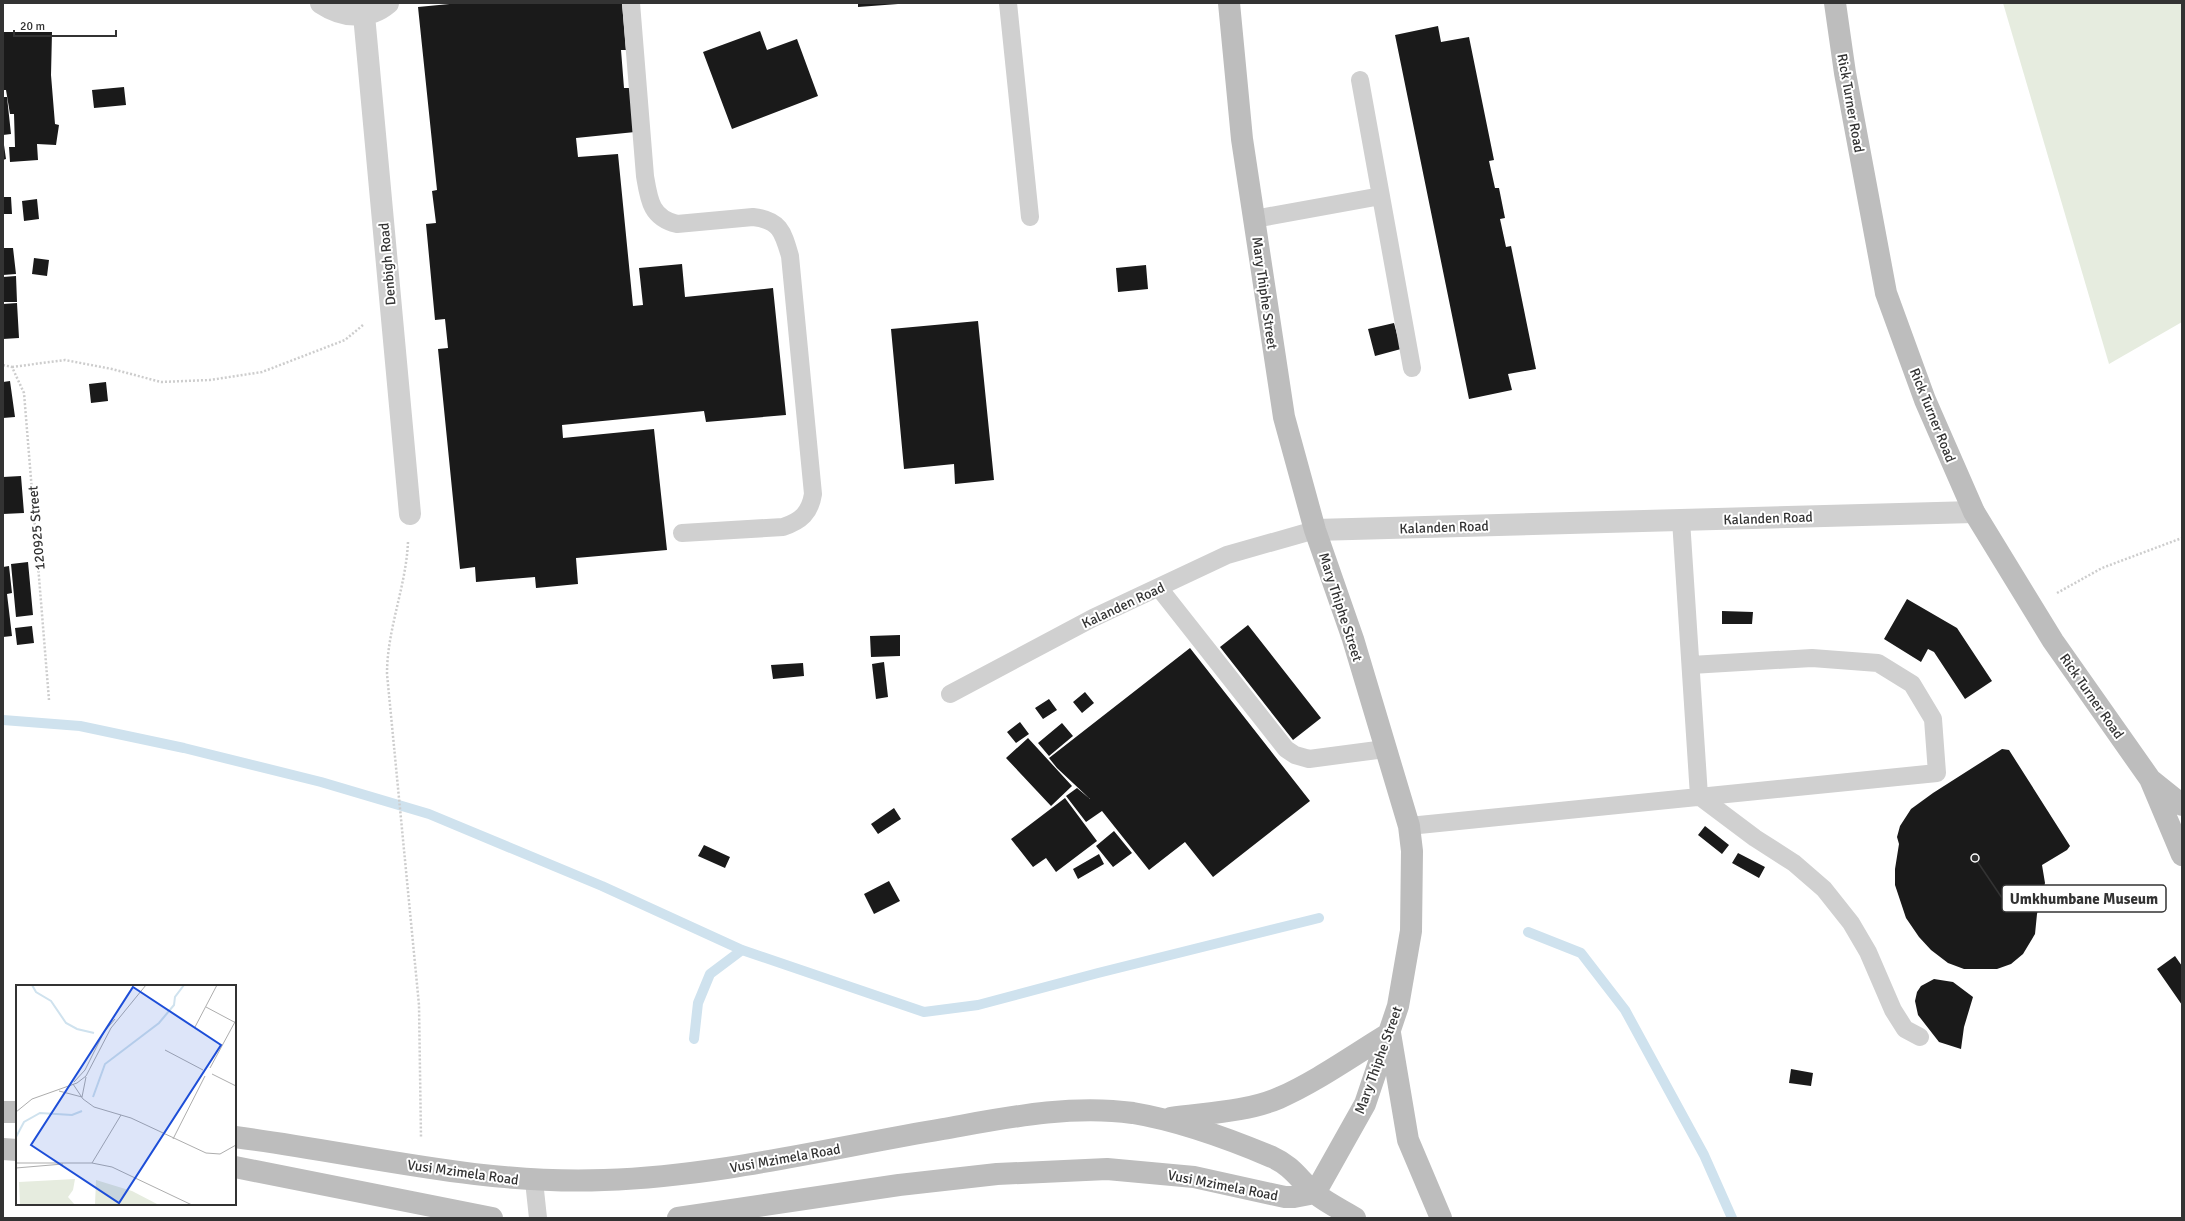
<svg xmlns="http://www.w3.org/2000/svg" width="2185" height="1221" font-family="Signika,sans-serif">
  <style>
    .green { fill: #e6ecdf }
    .lines { fill: none; stroke-linecap: round; stroke-linejoin: round }
    .stream { stroke: #cfe2ee; stroke-width: 10 }
    .building { fill: #1a1a1a }
    .path { stroke: #cdcdcd; stroke-width: 2.5; stroke-dasharray: 2 2; stroke-linecap: butt }
    .lane { stroke: #d0d0d0; stroke-width: 18 }
    .street { stroke: #d0d0d0; stroke-width: 22 }
    .secondary { stroke: #bdbdbd; stroke-width: 22 }
    .labels { text-anchor: middle; stroke-width: 4; stroke-linejoin: round; paint-order: stroke }
    .street-label { font-size: 14px; fill: #333; stroke: #fff }
    .inset-river { fill: none; stroke: #cfe2ee; stroke-width: 2 }
    .inset-road { fill: none; stroke: #adadad; stroke-width: 1 }
    .view { fill: #1d4ed8; fill-opacity: 0.15; stroke: #1d4ed8; stroke-width: 2 }
    .inset-edge { fill: none; stroke: #333; stroke-width: 2 }
    .leader { fill: none; stroke: #333; stroke-width: 1.5 }
    .callout-dot { fill: #333; stroke: #fff; stroke-width: 1.5 }
    .callout { fill: #fff; stroke: #333; stroke-width: 1.5 }
    .callout-label { font-size: 15px; text-anchor: middle; font-weight: bold; fill: #333 }
  </style>
  <rect width="100%" height="100%" fill="#fff"/>
  <path class="green" d="M2003,3H2182V322L2109,364Z"/>
  <g class="lines">
    <path class="stream" d="M3,720L80,726L184,748L321,782L429,814L602,886L742,950L924,1012L978,1005L1098,973L1319,918
      M1528,932L1581,953L1625,1010L1704,1155L1732,1218
      M694,1039L698,1003L710,974L742,950"/>
  </g>
  <path class="building" d="M460,3H622L626,50H621L624,88H630L635,132L576,138L578,157L618,154L633,306L643,305L639,268L682,264L685,297L773,288L786,415L706,422L704,411L562,425L563,438L654,429L667,550L576,558L578,584L536,588L535,577L476,582L475,567L460,569L438,349L448,348L445,319L435,320L426,224L436,223L432,191L437,190L418,7Z
    M858,3H898V4L858,7Z
    M1438,26L1441,42L1469,37L1494,160L1489,161L1495,188H1499L1505,218L1500,219L1506,247L1511,246L1536,369L1508,374L1512,390L1469,399L1395,35Z
    M760,31L767,50L797,39L818,96L732,129L703,52Z
    M3,32H52L51,75L55,124L59,125L56,145L37,144L38,160L10,162L9,147H15L14,114H10L6,90H3Z
    M124,87L126,105L94,108L92,90Z
    M3,97H7L11,134L3,135Z
    M3,138L6,159L3,160Z
    M3,197H11L12,214H3Z
    M37,199L39,219L24,221L22,201Z
    M3,248H13L16,274L3,275Z
    M34,258L49,260L47,276L32,274Z
    M1146,265L1148,289L1118,292L1116,268Z
    M16,276L17,302H3V277Z
    M17,303L19,338L3,339V304Z
    M978,321L994,480L955,484L954,464L904,469L891,329Z
    M1394,323L1401,349L1375,356L1368,329Z
    M10,381L15,417L3,418V382Z
    M106,382L108,401L91,403L89,384Z
    M21,476L24,513L3,514V477Z
    M28,562L33,615L16,617L11,564Z
    M9,566L12,593L7,594L12,636L3,637V567Z
    M1907,599L1957,628L1992,681L1965,699L1934,652L1928,649L1921,662L1884,639Z
    M1722,611L1753,612L1752,624H1722Z
    M1248,625L1321,718L1293,740L1220,647Z
    M32,626L34,643L17,645L15,628Z
    M900,635V656L871,657L870,636Z
    M1190,648L1310,801L1213,877L1185,842L1149,870L1102,811L1086,822L1066,796L1077,788L1090,799L1057,768L1049,758Z
    M884,662L888,697L876,699L872,664Z
    M803,663L804,676L773,679L771,665Z
    M1085,692L1094,703L1082,713L1073,702Z
    M1049,699L1057,710L1043,719L1035,708Z
    M1020,722L1029,734L1016,743L1007,732Z
    M1062,723L1073,736L1049,756L1038,743Z
    M1028,738L1072,786L1051,806L1006,758Z
    M2002,749L2009,750L2070,846L2067,850L2042,865L2045,883L2037,914L2035,934L2023,954L2011,964L1997,969H1964L1948,963L1931,950L1919,937L1906,918L1895,885V869L1899,844L1897,837L1900,826L1911,809L1933,793Z
    M1065,798L1097,841L1056,872L1046,858L1033,867L1011,839Z
    M894,808L901,819L878,834L871,824Z
    M1705,826L1729,845L1722,854L1698,835Z
    M1114,831L1132,853L1113,867L1096,846Z
    M704,845L730,857L725,868L698,856Z
    M1738,853L1765,867L1759,878L1732,863Z
    M1099,854L1104,864L1078,879L1073,869Z
    M889,881L900,901L874,914L864,894Z
    M2175,956L2182,966V1005L2157,969Z
    M1934,979L1953,982L1973,997L1964,1027L1961,1049L1939,1042L1918,1015L1915,1001L1917,992L1921,986Z
    M1791,1069L1813,1073L1811,1086L1789,1083Z"/>
  <g class="lines">
    <path class="path" d="M3,365L12,367L24,393L49,700
      M12,367L65,360L112,369L161,382L210,380L262,372L345,340L363,325
      M408,542C406,587 387,629 387,674L419,1005L421,1138
      M2057,593L2102,568L2182,538"/>
    <path class="lane" d="M631,3L645,176C649,200 651,218 677,224L753,217C780,220 783,232 790,256L813,494C810,513 801,521 783,527L682,533
      M1008,3L1030,217
      M1360,80L1412,368
      M1254,219L1381,196
      M1681,520L1699,796L1755,838L1794,863L1824,889L1851,923L1868,952L1893,1010L1905,1029L1920,1037
      M1159,588L1286,749L1295,755L1309,759L1385,749
      M950,694L1093,618L1227,555L1315,530
      M1409,826L1937,773L1933,719L1912,684L1878,663L1812,658L1691,665
      M534,1181L538,1218"/>
    <path class="street" d="M321,3C342,17 368,20 388,3
      M364,15L410,514
      M1315,530L1974,512"/>
    <path class="secondary" d="M1229,3L1242,139L1284,417L1315,530L1353,639L1409,826L1412,851L1411,931L1398,1006L1365,1104L1315,1193
      M1835,3L1845,73L1886,293L1925,400L1974,512L2053,641L2150,779L2182,855
      M2151,780L2182,805
      M3,1112H17
      M1171,1118C1206,1113 1246,1112 1279,1098C1316,1082 1355,1054 1390,1033L1408,1140L1441,1218
      M235,1137C359,1153 479,1185 604,1180C719,1176 830,1148 943,1129C1005,1118 1070,1104 1133,1113C1181,1121 1227,1138 1272,1157C1294,1167 1299,1180 1316,1194C1327,1203 1342,1210 1355,1218
      M3,1149L17,1150
      M235,1167L492,1218
      M678,1218L899,1185L997,1174L1107,1169L1194,1177L1285,1197H1294L1315,1193"/>
  </g>
  <g class="labels">
    <g class="street-label">
      <text transform="translate(1851 103) rotate(80)" y="5">Rick Turner Road</text>
      <text transform="translate(387 264) rotate(-95)" y="5">Denbigh Road</text>
      <text transform="translate(1265 293) rotate(82)" y="5">Mary Thiphe Street</text>
      <text transform="translate(1933 415) rotate(68)" y="5">Rick Turner Road</text>
      <text transform="translate(1768 518) rotate(-2)" y="5">Kalanden Road</text>
      <text transform="translate(1444 527) rotate(-2)" y="5">Kalanden Road</text>
      <text transform="translate(36 528) rotate(-95)" y="5">120925 Street</text>
      <text transform="translate(1123 605) rotate(-25)" y="5">Kalanden Road</text>
      <text transform="translate(1341 607) rotate(72)" y="5">Mary Thiphe Street</text>
      <text transform="translate(2092 696) rotate(55)" y="5">Rick Turner Road</text>
      <text transform="translate(1378 1060) rotate(-70)" y="5">Mary Thiphe Street</text>
      <text transform="translate(785 1158) rotate(-10)" y="5">Vusi Mzimela Road</text>
      <text transform="translate(463 1172) rotate(8)" y="5">Vusi Mzimela Road</text>
      <text transform="translate(1223 1185) rotate(11)" y="5">Vusi Mzimela Road</text>
    </g>
  </g>
  <g transform="translate(16 985)">
    <rect width="220" height="220" fill="#fff"/>
    <path d="M59,194L57,205L52,212L59,220H4L3,197ZM80,195L116,206L143,220H79Z" fill="#e6ecdf"/>
    <path class="inset-river" d="M16,0L20,7L35,16L50,38L61,44L78,48M77,112L89,79L143,38L158,20L159,12L168,0M0,152L8,137L24,128L56,130L66,126"/>
    <path class="inset-road" d="M190,22L220,38M179,42L201,0M149,65L187,85M194,83L220,35M196,89L220,101M58,97L69,85L88,47L99,34M57,99L67,114L78,122L115,133L190,168L204,169L220,160M43,106L66,112L70,92M0,127L16,114L61,98L70,91L95,43L130,0M157,154L189,91M0,178H76L96,182L176,220M76,178L105,130M0,183L47,179"/>
    <path class="view" d="M117,2L205,60L103,218L15,160Z"/>
    <rect width="220" height="220" class="inset-edge"/>
  </g>
  <path class="leader" d="M1975 858L2002 898"/>
  <circle class="callout-dot" cx="1975" cy="858" r="4"/>
  <rect class="callout" x="2002" y="885" width="164" height="27" rx="4"/>
  <g class="callout-label">
    <text x="2084" y="904">Umkhumbane Museum</text>
  </g>
  <rect width="2185" height="1221" fill="none" stroke="#333333" stroke-width="8"/>
  <path d="M14 30v6h102v-6" fill="none" stroke="#333333" stroke-width="2"/>
  <text x="20" y="30" font-size="12" fill="#333333" stroke="#ffffff" stroke-width="3" paint-order="stroke">20 m</text>
</svg>
